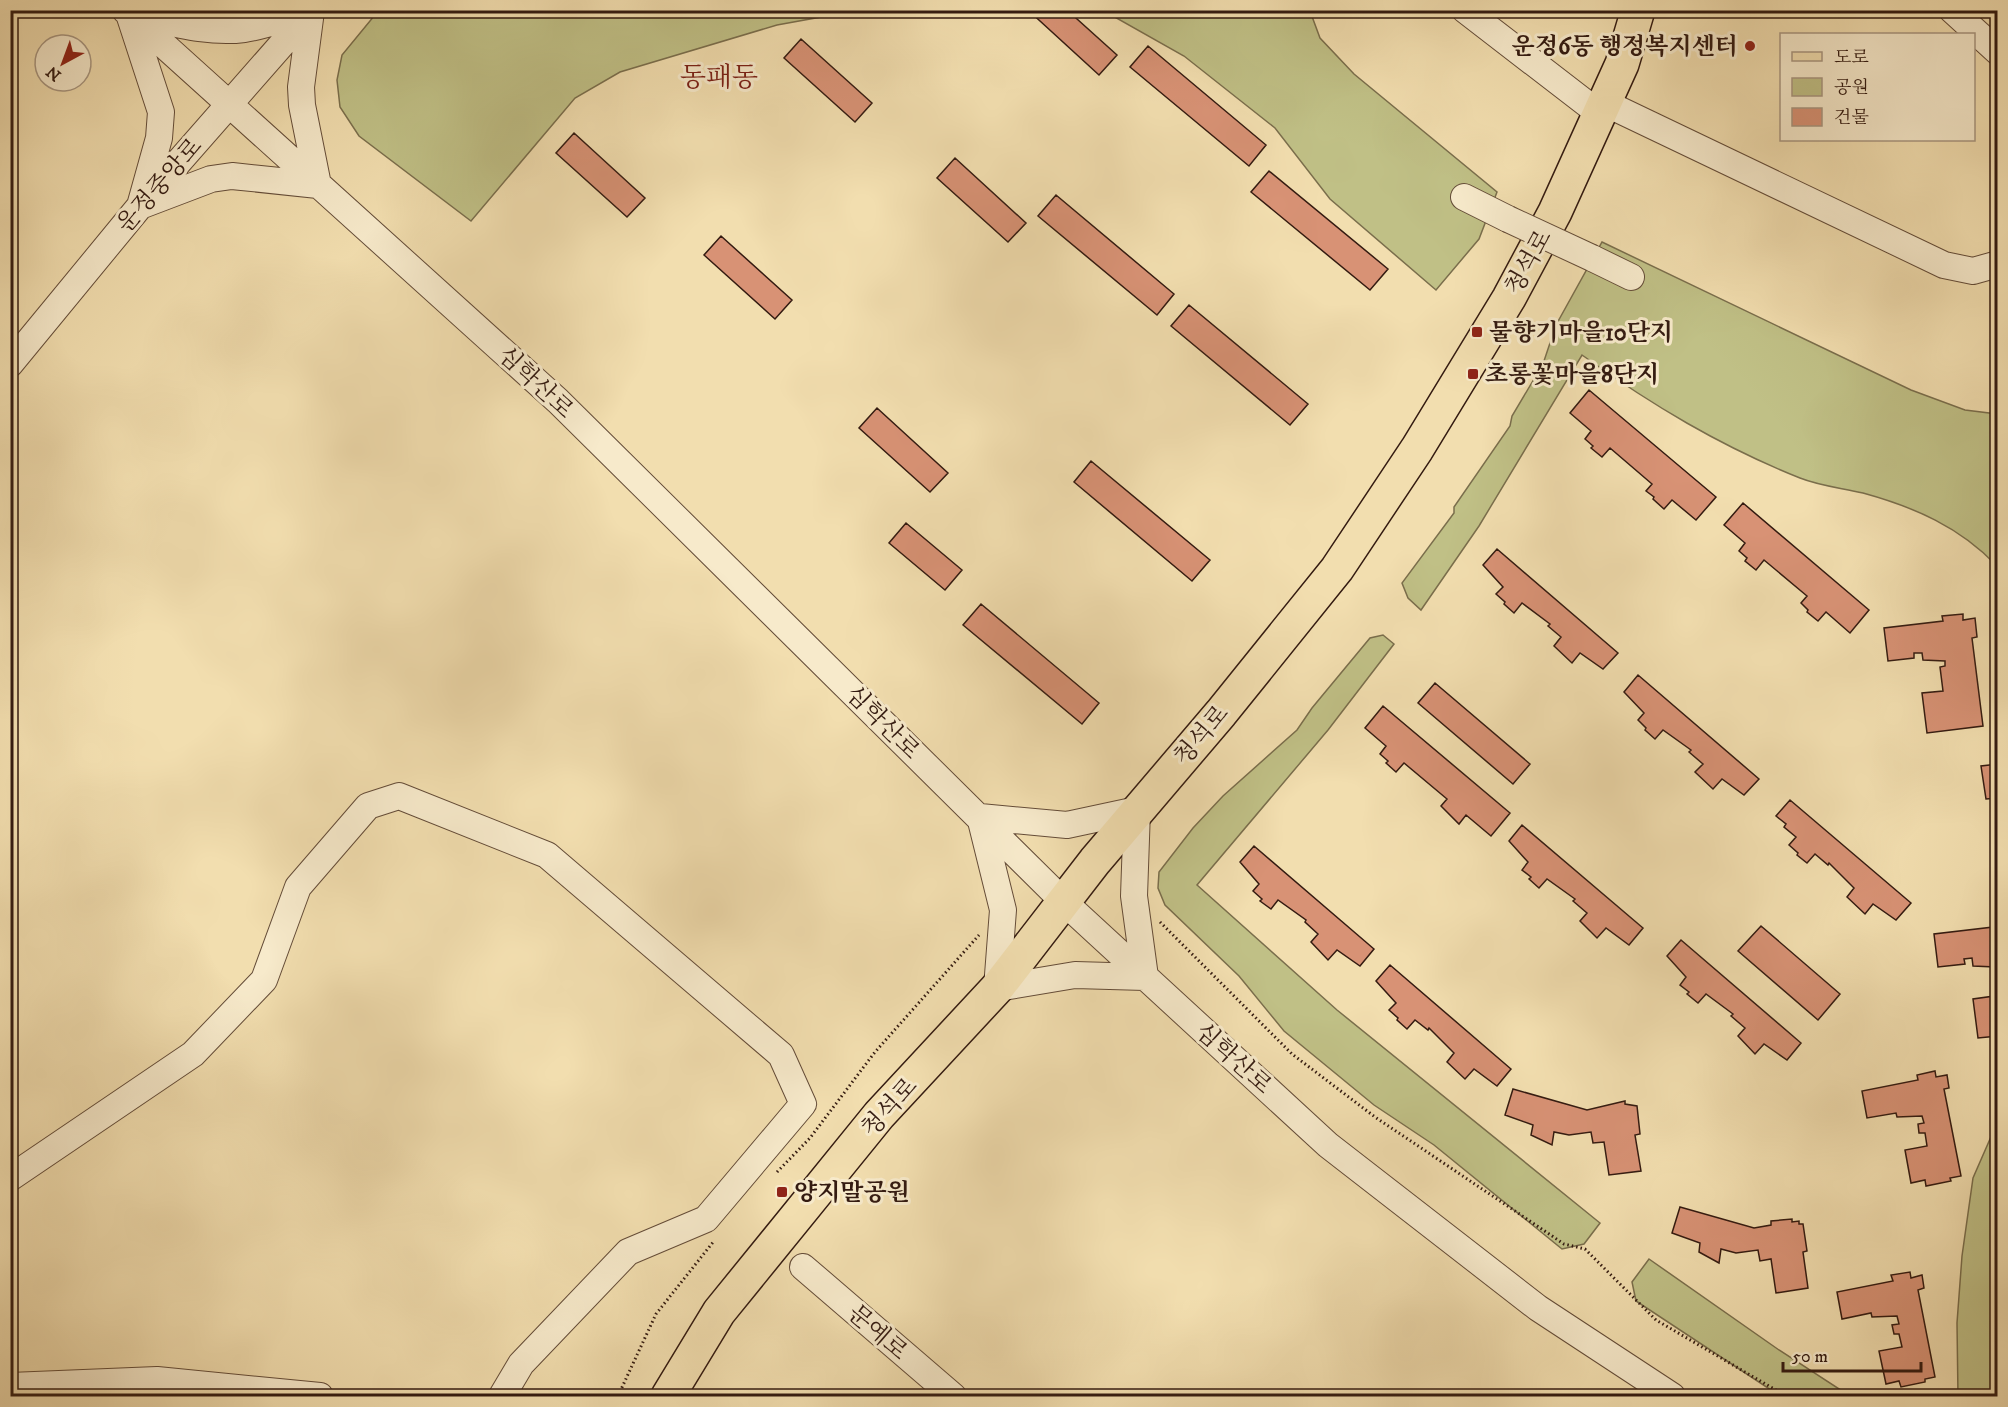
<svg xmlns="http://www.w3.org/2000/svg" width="2008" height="1407" font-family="'IM FELL DW Pica','Noto Serif KR',serif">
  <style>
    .green { fill: #c0c086; stroke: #7a6e4c; stroke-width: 1.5 }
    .building { fill: #d89275; stroke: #341b11; stroke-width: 1.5 }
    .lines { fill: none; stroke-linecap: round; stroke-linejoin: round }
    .minor-casing { stroke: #644c38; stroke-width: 28 }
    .major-casing { stroke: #341b11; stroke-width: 36 }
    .path { stroke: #341b11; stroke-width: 3; stroke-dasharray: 1.5 3; stroke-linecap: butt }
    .minor { stroke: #f7eacb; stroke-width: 26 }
    .major { stroke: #f2deaf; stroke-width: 33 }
    .minor-bridge-casing { stroke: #644c38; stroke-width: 28; stroke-linecap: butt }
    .minor-bridge { stroke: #f7eacb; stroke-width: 26 }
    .poi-dot { fill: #8f2418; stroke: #f7eacb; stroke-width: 2 }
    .labels { text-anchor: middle; stroke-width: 6; stroke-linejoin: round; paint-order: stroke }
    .poi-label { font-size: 24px; font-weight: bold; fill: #341b11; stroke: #f7eacb; text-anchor: start }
    .street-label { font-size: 24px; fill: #341b11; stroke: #f7eacb }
    .quarter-label { font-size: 27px; fill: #7a1f14; stroke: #f7eacb }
  </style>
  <rect width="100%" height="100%" fill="#f2deaf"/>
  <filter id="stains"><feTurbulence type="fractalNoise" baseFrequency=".00333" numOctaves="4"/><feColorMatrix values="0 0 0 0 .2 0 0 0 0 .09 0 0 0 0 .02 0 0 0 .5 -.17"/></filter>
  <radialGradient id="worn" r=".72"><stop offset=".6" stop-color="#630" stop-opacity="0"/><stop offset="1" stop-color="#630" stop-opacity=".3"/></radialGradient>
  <path class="green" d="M379,10H854V11L777,25L620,72L575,98L471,221L359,136L340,107L337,80L342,55Z
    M1104,11H1310L1320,38L1354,74L1497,192L1479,239L1436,290L1330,199L1275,128L1184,56Z
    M1602,242L1911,390L1965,410L1997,414V566C1960,527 1914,507 1863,493C1842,488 1820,486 1800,478C1720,446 1652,405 1582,355L1479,526L1421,610L1408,598L1402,583L1454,513V507L1510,426L1512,416L1543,364L1556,325Z
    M1383,635L1394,644L1328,730L1197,885L1337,1010L1600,1223L1584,1244L1562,1249L1434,1145L1374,1105L1284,1031L1239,976L1165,905L1158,888L1159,872L1193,828L1223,796L1297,730L1312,708L1370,638Z
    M1997,1123V1396H1958L1957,1323L1962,1256L1973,1178Z
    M1649,1259L1779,1350L1850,1396H1780L1636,1301L1632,1282Z"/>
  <path class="building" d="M1028,10H1067L1117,55L1099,75Z
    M801,39L872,103L855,122L784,58Z
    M1148,46L1266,145L1249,166L1130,67Z
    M574,133L645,198L627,217L556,153Z
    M955,158L1026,223L1008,242L937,178Z
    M1269,171L1388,269L1370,290L1251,192Z
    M1056,195L1174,294L1157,315L1038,216Z
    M721,236L792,300L775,319L704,255Z
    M1189,305L1308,404L1290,425L1171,326Z
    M1589,390L1716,497L1696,520L1672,500L1664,509L1653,499L1654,497L1646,491L1652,484L1610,448L1602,457L1591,448L1593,446L1585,439L1591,431L1570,413Z
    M877,408L948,473L930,492L859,428Z
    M1091,461L1210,560L1192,581L1074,482Z
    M1743,503L1869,610L1850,633L1826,612L1818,621L1807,612L1808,610L1801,603L1807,596L1764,560L1756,570L1745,561L1747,558L1739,551L1745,543L1724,525Z
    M906,523L962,570L945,590L889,543Z
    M1497,549L1618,653L1603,669L1580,653L1572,663L1554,646L1561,637L1548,626L1550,624L1522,603L1514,613L1504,604L1505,602L1496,594L1503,587L1483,565Z
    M981,604L1099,703L1082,724L963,625Z
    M1963,614V620L1975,618L1977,637L1972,638L1983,726L1927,733L1922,693L1943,691L1940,667L1945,666V661L1923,660L1922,653H1914V658L1888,661L1884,628L1943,621L1942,616Z
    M1638,675L1759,779L1744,795L1722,779L1713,789L1695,772L1703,764L1689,752L1691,750L1663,730L1655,739L1645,730L1646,728L1638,720L1644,713L1624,692Z
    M1435,683L1530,764L1513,784L1418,703Z
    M1383,706L1510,813L1491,836L1466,815L1459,824L1441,806L1447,799L1404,763L1396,772L1386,763L1388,761L1380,754L1386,746L1365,728Z
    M1998,764V798L1986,799L1981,766Z
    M1790,800L1911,903L1896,920L1873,904L1865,914L1847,897L1854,888L1829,863L1828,865L1815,854L1807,863L1797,855L1798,853L1789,845L1796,837L1784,827L1786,824L1776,816Z
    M1522,825L1643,928L1629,945L1606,928L1597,938L1580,921L1587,913L1573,901L1575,899L1547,879L1539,888L1529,879L1531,877L1522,870L1528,862L1509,841Z
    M1254,846L1374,949L1360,966L1337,950L1328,960L1311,942L1318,934L1305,922L1306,920L1278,900L1271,909L1260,901L1262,899L1253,891L1259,884L1240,862Z
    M1998,921V1036L1978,1038L1973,999L1994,996L1991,973L1995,972V967L1973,966L1972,958L1964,959L1965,964L1938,967L1934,934L1993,927V922Z
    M1761,926L1840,994L1818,1020L1738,951Z
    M1681,940L1801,1043L1787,1060L1764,1044L1755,1054L1738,1036L1745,1028L1731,1016L1733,1014L1706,994L1698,1003L1687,994L1689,992L1680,985L1686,977L1667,956Z
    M1390,965L1511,1069L1497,1086L1474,1069L1465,1079L1447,1062L1454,1053L1429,1028L1428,1030L1415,1020L1407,1029L1397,1020L1398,1018L1389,1010L1396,1003L1376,981Z
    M1935,1071L1936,1077L1947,1075L1949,1088L1944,1089L1961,1176L1950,1178L1951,1181L1926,1186L1925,1180L1911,1183L1905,1150L1927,1146L1925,1133H1919L1918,1124L1924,1123L1922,1116L1897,1117L1896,1113L1867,1118L1862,1091L1918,1080L1917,1075Z
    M1513,1089L1587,1110L1625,1101V1104L1637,1106L1640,1134L1635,1135L1641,1171L1609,1175L1604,1142L1593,1143L1591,1132L1569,1135L1554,1132L1552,1145L1531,1135L1533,1125L1505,1115Z
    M1680,1207L1754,1228L1771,1225V1221L1792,1219V1222L1799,1221V1224H1803L1807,1251L1803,1252L1808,1288L1776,1293L1771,1259L1760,1261L1758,1250L1736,1253L1721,1249L1719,1263L1699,1252L1700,1243L1672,1233Z
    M1910,1272L1911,1278L1922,1275L1924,1288L1918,1290L1935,1377L1925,1379V1382L1901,1387L1899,1381L1886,1384L1879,1351L1902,1347L1899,1334H1894L1892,1325L1899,1324L1897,1316L1872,1317L1871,1313L1842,1319L1837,1292L1893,1281L1891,1275Z"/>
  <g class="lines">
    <defs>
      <path id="minor" d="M125,10L558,401L1065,903L1328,1145L1538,1308L1672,1396
        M1465,10L1600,114
        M1952,10L1998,52
        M311,11L301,87L302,105L318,185L232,176L211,179L140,206L159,138L161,112L129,14C166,21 206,34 244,29C266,26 289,17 311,11Z
        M1605,103L1944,265L1973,271L1998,264
        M1464,197L1508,219
        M1592,258L1631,277
        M10,364L140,206L312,10
        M1137,810L1134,896L1145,977L1075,975L997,988L1003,910L980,817L1067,825Z
        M10,1178L193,1054L264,980L298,887L368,806L399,796L547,855L781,1055L803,1104L706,1219L628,1252L521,1364L502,1396
        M803,1267L953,1396
        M10,1386L157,1380L320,1396"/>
      <path id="major" d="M668,1396L719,1312L879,1115L997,988L1095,861L1221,713L1337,569L1417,449L1509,298L1555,212L1622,64L1638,10"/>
    </defs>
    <use href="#minor" class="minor-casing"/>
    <use href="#major" class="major-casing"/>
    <path class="path" d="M1160,922L1292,1054L1375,1117L1564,1244L1585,1249L1656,1320L1786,1396
      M777,1172L810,1138L875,1052L979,935
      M618,1396L656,1314L714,1241"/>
    <use href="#minor" class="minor"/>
    <use href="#major" class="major"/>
    <defs>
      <path id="minor-bridge" d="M1508,219L1592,258"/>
    </defs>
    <use href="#minor-bridge" class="minor-bridge-casing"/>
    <use href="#minor-bridge" class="minor-bridge"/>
  </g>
  <g class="poi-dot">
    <circle cx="1750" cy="46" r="6"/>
    <rect x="1471" y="326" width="12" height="12" rx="3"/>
    <rect x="1467" y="368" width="12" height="12" rx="3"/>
    <rect x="776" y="1186" width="12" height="12" rx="3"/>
  </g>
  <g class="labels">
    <g class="poi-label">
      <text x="1738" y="54" text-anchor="end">운정6동 행정복지센터</text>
      <text x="1489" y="340">물향기마을10단지</text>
      <text x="1485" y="382">초롱꽃마을8단지</text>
      <text x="794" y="1200">양지말공원</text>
    </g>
    <g class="street-label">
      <text transform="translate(159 185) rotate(-49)" y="8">운정중앙로</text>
      <text transform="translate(1528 262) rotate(-61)" y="8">청석로</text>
      <text transform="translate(536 382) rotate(43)" y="8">심학산로</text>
      <text transform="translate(883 722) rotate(45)" y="8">심학산로</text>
      <text transform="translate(1201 735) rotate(-50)" y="8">청석로</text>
      <text transform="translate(1234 1058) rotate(42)" y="8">심학산로</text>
      <text transform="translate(889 1107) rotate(-48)" y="8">청석로</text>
      <text transform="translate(878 1332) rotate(41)" y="8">문예로</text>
    </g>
    <g class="quarter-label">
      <text x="719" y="86">동패동</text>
    </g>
  </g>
  <rect width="2008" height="1407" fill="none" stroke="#f2deaf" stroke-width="36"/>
  <rect x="12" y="12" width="1984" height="1383" fill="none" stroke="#341b11" stroke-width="3"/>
  <rect x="18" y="18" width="1972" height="1371" fill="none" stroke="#341b11" stroke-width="1.5"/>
  <rect x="1780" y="33" width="195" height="108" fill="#f7eacb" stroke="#a99781" stroke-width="1.5"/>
  <rect x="1792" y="52" width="30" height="9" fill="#f2deaf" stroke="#a99781" stroke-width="1.5"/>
  <text x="1834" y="63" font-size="18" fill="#341b11">도로</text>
  <rect x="1792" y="78" width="30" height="18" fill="#c0c086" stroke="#a99781" stroke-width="1.5"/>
  <text x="1834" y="93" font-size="18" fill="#341b11">공원</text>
  <rect x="1792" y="108" width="30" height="18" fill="#d89275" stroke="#a99781" stroke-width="1.5"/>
  <text x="1834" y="123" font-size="18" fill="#341b11">건물</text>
  <g transform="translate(63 63) rotate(221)"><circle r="28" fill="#f7eacb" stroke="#a99781" stroke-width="1.5"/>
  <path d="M0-4.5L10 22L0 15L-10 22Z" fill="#8f2418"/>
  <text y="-9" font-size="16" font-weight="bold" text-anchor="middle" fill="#341b11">N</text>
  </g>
  <path d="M1783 1362v9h138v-9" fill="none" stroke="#341b11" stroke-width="3"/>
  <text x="1792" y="1362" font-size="18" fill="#341b11" stroke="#f7eacb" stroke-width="4.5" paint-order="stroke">50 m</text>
  <rect width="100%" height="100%" filter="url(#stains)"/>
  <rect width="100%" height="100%" fill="url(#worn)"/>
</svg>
